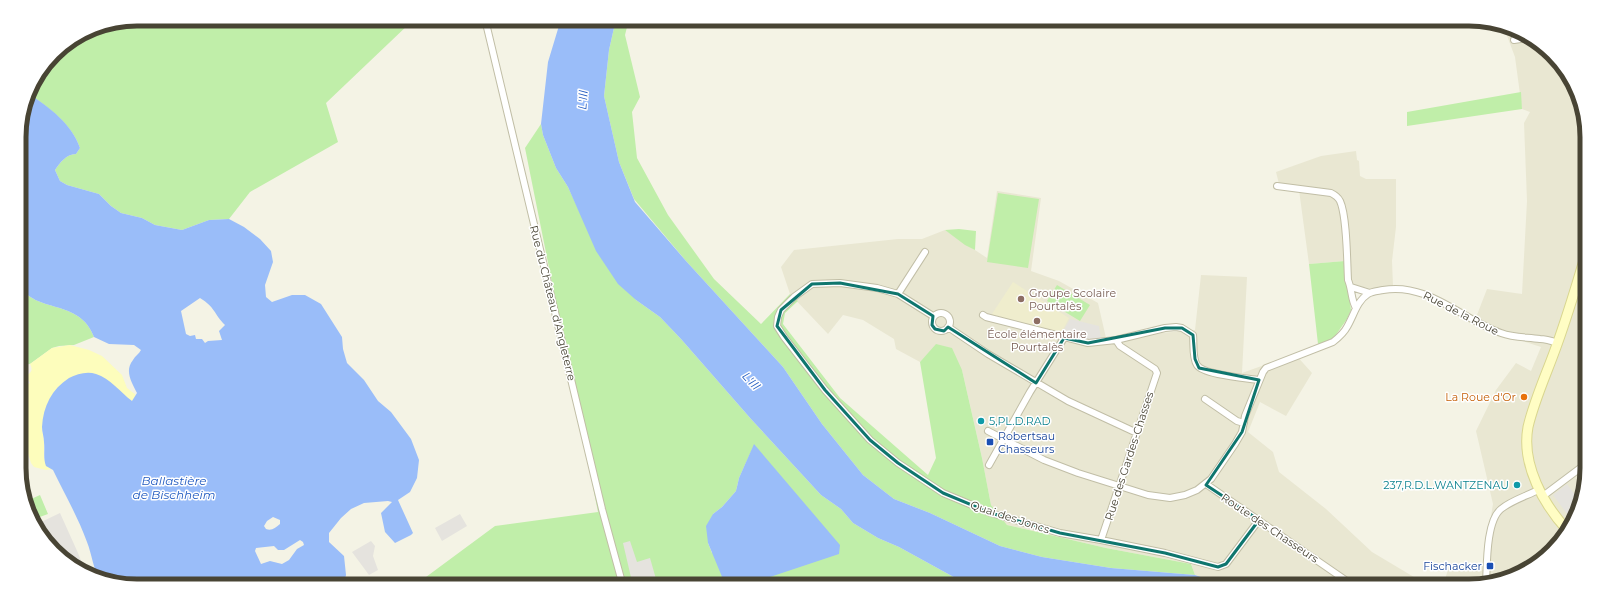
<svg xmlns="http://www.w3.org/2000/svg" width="1606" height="605" font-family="Montserrat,sans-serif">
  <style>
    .residential { fill: #e9e7d2 }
    .education { fill: #efedcd }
    .green { fill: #c0eea9; fill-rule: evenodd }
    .sand { fill: #fdfdbc }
    .parking { fill: #e5e3de }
    .water { fill: #9abdf9; fill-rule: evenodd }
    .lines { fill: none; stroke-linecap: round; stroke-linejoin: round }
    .street-casing { stroke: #c1bea6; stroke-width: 8 }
    .secondary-casing { stroke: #d9d68f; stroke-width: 11 }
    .street { stroke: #fff; stroke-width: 6 }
    .secondary { stroke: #fffdc4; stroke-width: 9 }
    .marked { fill: none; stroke: #0f766e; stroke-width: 3; stroke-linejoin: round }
    .education-dot { fill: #8d6e63; stroke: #fff; stroke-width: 1.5 }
    .food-dot { fill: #e8710a; stroke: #fff; stroke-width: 1.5 }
    .culture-dot { fill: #0f9aa8; stroke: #fff; stroke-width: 1.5 }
    .transit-dot { fill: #1a4fb4; stroke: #fff; stroke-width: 1.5 }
    .labels { text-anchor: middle; stroke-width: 3; stroke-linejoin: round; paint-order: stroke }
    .education-label { font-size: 11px; fill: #785e54; stroke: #fff; text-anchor: start }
    .street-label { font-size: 11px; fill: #484434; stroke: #fff }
    .food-label { font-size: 11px; fill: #c56008; stroke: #fff; text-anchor: end }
    .culture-label { font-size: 11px; fill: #0d838f; stroke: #fff; text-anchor: start }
    .transit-label { font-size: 11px; fill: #164399; stroke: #fff; text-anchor: start }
    .water-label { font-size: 12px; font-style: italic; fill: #205ac0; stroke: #fff }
    .rim { fill: none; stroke: #484434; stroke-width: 5 }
  </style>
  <rect width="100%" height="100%" fill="#f4f3e5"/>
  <path class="residential" d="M1503,25H1507L1558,59L1586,121L1587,415L1579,425L1587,429V468L1581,506L1567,534L1541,562L1507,580L1477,586H1443L1450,563L1482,571L1493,504L1476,431L1496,390L1516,363L1531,371L1541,347L1519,340L1475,320L1487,289L1522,294L1527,201L1524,123L1530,112L1522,109L1515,57Z
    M1356,151L1357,160L1359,161L1360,176L1366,179H1396V227L1392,261L1393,286L1373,289L1358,286L1349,288L1345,261L1309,264L1299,190L1280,188L1276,172L1321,156Z
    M997,191L1041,198L1031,271L1059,281L1098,303L1106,338L1195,330L1201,275L1247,277L1242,373L1295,354L1312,373L1286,416L1260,402L1248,432L1273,452L1279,472L1326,509L1372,552L1429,586H1229L1195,575L1191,564L1106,548L1007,525L991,505L982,458L962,370L936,345L920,362L896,349L894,339L863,320L843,315L828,334L790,294L781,267L794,250L898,239H922L945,230L987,258Z"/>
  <path class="education" d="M1013,282L1069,318L1060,335L990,317Z"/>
  <path class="green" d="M137,19H406L410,23L326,103L338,142L250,192L229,219L209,220L182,230L155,225L142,218L121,213L111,206L99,194L67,185L60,181L55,170C60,163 66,154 76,154L80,148C72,124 48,107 29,94L31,84L59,48L92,28Z
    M616,19H629L625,35L640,97L632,112L637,158L668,215L714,279L761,324L790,294L798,301L785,313L783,324L840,398L928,475L936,458L920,362L936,344L952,348L962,370L982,458L991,505L1007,525L1106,548L1191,564L1195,575L1111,568L1042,557L1000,546L930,513L894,499L863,475L822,424L783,367L686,261L634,199L619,162L604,96L609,50Z
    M1521,92L1522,109L1407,126V112Z
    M541,124L543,135L556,168L568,187L582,217L636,300L660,317L681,339L751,419L821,495L841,509L853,523L878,538L899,547L970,586H435L426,577L495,526L598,512L525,148ZM754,445L712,553L708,543L713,514L722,507L736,491L739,478Z
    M998,193L1039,199L1028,268L987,262Z
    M959,229L976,231L975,250L965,245L945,230Z
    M1345,261L1351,310L1347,319L1333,339L1318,344L1309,264Z
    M20,285C34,314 80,298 94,337L74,345L59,346L52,348L30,364L21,365Z
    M1057,285L1090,305L1080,321L1047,301Z
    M40,495L48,514L37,518L29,500Z"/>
  <path class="sand" d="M70,345L89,350L102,356L122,375L127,388L136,395L132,401L42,428L44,442V459L53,469L46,470L34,467L31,463L21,432V401L23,398L21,387L30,383L26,376C32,372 33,370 30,364L52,348Z"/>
  <path class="parking" d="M1070,319L1099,326L1101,339L1089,342L1061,335Z
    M1567,484L1581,503L1573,522L1553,495Z
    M60,513L78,553L85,571L48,546L37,524Z
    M460,514L467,526L442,541L435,528Z
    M371,541L375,546L373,556L378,570L369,575L352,552Z
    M630,541L637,562L650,558L658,586H633L623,543Z"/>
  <path class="water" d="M561,19H616L609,50L604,96L619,162L635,202L686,261L783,367L822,424L863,475L894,499L930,513L1000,546L1042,557L1111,568L1195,575L1228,586H970L899,547L878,538L853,523L841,509L821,495L751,419L681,339L660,317L636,300L618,284L596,251L568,187L556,168L543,135L541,124L548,62Z
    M29,94C49,107 72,124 80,148L76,154C66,154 60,163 55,170L60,181L67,185L99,194L111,206L121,213L142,218L155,225L182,230L209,220L229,219L244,227L260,239L271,251L273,262L265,285L266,297L272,302L292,295H305L321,304L342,337L343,349L347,363L364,380L378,401L391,412L411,439L419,460L417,478L410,492L398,500L413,533L411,535L395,543L385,532L381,513L392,502L388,501L364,503L351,509L341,518L329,533V542L344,556L346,575L343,586H137L100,580C93,568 92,555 87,542C78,517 64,493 53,470L46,466C43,458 45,451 44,442C44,437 42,432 42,427C43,406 52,389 69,378C77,374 87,371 96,374C110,378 120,392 132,401L137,393C132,383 124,371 133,360C135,356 139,354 141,350L134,345L109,344L94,337C80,298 34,314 20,285L19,129ZM200,298C215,307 214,314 225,325L219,331L222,340L208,341L205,343L202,339H196L195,335L190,336L186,334L181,311ZM273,517L280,520V524C275,528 272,531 266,529L264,526L267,521ZM300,540L303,542L304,545L297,549L289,560L282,564L270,561L261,564L255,551L256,548L274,546L278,550H284Z
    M754,444L840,545L839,554L764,579L725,584L708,543L706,526L713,514L722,507L736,491L739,478Z"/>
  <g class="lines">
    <defs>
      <path id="street" d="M485,19L602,509L623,586
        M1514,40L1527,38
        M1277,186L1331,193C1335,195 1338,197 1340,201C1347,216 1347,261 1348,280C1352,289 1351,300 1356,308
        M1351,287L1370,293
        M898,294L925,252
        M932 322a9 9 0 1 1 18 0a9 9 0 1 1-18 0Z
        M983,315L986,317L1088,343L1116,340L1165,328L1176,327L1182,328L1193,335C1194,343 1192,358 1197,365C1203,375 1247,378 1259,380
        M933,316L898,294L877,288L840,283L812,284L794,297L781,310L778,317L777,326L784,337L825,390L870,440L898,463L943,493L991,513L1060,533L1101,540L1165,553L1218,567L1226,564L1259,520
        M948,327L988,354L1068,401L1137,433
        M1205,399L1237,421L1244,423
        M988,431L1044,460L1078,473L1148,495L1170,498L1185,495L1197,490L1211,479L1235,444L1242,432L1245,416L1263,372L1266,368L1333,342C1338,338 1344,333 1347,327C1354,315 1357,301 1368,294C1372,291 1379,291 1383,290C1428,282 1461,319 1501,333C1514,338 1527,337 1540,339C1546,339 1552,341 1558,343
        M989,465L1030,392L1064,338
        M1206,484L1354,586
        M1543,496L1587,463
        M1101,540L1157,373L1155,369L1120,346L1116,340
        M1486,584C1487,565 1486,521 1501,509C1512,500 1527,496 1540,489"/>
      <path id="secondary" d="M1568,531C1544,505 1521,465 1528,427C1534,401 1546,375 1555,350C1567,318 1576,286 1586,254"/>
    </defs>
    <use href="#street" class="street-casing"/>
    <use href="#secondary" class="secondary-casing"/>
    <use href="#street" class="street"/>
    <use href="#secondary" class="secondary"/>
  </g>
  <path class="marked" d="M840,283L898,294L933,316L932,325L935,329L944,331L948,327L1036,383L1064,338L1088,343L1165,328H1182L1193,335L1195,359L1199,368L1259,380L1242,432L1206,485L1259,520L1226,564L1218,567L1165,553L1060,533L991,513L943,493L898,463L870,440L825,390L777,326L781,310L812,284Z"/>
  <g class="education-dot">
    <circle cx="1021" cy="299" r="4"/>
    <circle cx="1037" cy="321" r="4"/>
  </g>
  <circle class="food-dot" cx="1524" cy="397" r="4"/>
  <g class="culture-dot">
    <circle cx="981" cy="421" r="4"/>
    <circle cx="1517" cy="485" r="4"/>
  </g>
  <g class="transit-dot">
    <rect x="986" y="438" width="8" height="8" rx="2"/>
    <rect x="1486" y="562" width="8" height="8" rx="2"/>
  </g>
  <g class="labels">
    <g class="education-label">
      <text x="1029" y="297">Groupe Scolaire<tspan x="1029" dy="13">Pourtalès</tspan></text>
      <text x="1037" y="338" text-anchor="middle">École élémentaire<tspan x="1037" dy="13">Pourtalès</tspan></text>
    </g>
    <g class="street-label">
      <text transform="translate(553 303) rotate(76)" y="4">Rue du Château d'Angleterre</text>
      <text transform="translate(1461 313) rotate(27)" y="4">Rue de la Roue</text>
      <text transform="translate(1129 456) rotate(-72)" y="4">Rue des Gardes-Chasses</text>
      <text transform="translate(1010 517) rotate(18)" y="4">Quai des Joncs</text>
      <text transform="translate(1270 528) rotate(34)" y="4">Route des Chasseurs</text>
    </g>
    <g class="food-label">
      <text x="1516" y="401">La Roue d'Or</text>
    </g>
    <g class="culture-label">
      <text x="989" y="425">5,PL.D.RAD</text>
      <text x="1509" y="489" text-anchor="end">237,R.D.L.WANTZENAU</text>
    </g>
    <g class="transit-label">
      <text x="998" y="440">Robertsau<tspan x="998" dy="13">Chasseurs</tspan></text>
      <text x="1482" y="570" text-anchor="end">Fischacker</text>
    </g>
    <g class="water-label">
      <text transform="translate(583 100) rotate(-86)" y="4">L'Ill</text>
      <text transform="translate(751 381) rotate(48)" y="4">L'Ill</text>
      <text x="174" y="485">Ballastière<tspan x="174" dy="14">de Bischheim</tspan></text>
    </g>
  </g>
  <path d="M0 0H1606V605H0ZM137 26H1469A111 111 0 0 1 1580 137V468A111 111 0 0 1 1469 579H137A111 111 0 0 1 26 468V137A111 111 0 0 1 137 26Z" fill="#fff" fill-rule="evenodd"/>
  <path class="rim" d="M137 26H1469A111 111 0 0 1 1580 137V468A111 111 0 0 1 1469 579H137A111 111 0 0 1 26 468V137A111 111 0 0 1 137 26Z"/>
</svg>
